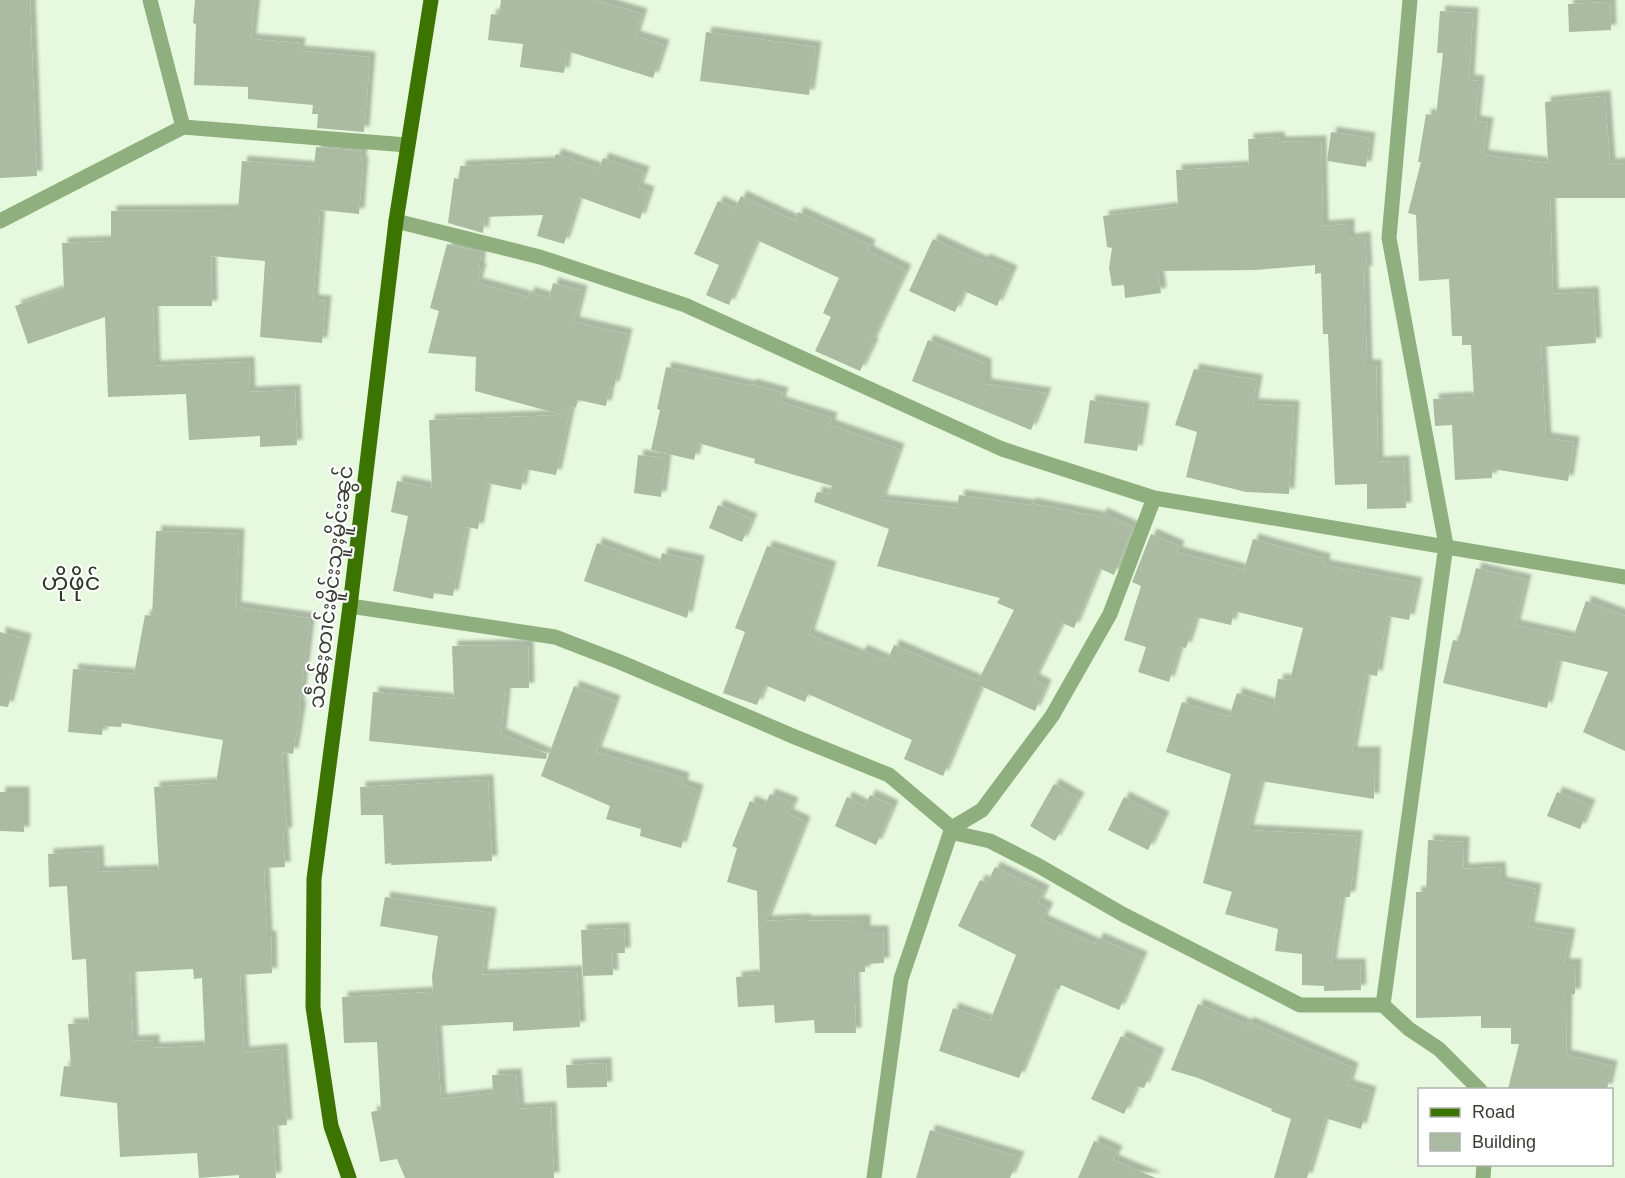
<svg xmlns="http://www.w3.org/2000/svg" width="1625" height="1178" font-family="Helvetica,'Noto Sans Myanmar',sans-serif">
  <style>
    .building { fill: #abbba2; fill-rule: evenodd; filter: url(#shadow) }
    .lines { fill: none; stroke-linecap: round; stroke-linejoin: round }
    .minor { stroke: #8faf7e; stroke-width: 15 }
    .major { stroke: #3b7500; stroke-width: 15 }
    .labels { text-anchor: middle; stroke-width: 4.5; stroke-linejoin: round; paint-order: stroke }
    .street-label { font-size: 21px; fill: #383f34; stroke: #fff }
    .quarter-label { font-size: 24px; fill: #2d3a25; stroke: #fff }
  </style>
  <defs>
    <filter id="shadow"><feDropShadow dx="5.5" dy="-5.5" stdDeviation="1.5" flood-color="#0004"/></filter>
  </defs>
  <rect width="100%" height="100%" fill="#e6f8dd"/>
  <path class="building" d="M0,0H30L37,176L0,178Z
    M195,0H255L251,39L300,43L299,51L370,57L364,132L317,128L318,114H312L313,105L248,99V87L194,85L196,24L193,23Z
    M501,0H595L642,14L635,36L664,45L653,78L567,51L564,73L520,67L523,44L488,40L491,14L499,15Z
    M1610,2L1611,30L1569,32L1568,4Z
    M1440,11L1473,13L1469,80L1479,81L1475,121L1488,123L1483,155L1548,163L1545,102L1605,96L1610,164L1625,163V198H1550L1553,294L1593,292L1596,343L1541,347L1546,438L1574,442L1568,481L1492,469V478L1455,480L1452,425L1435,426L1433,399L1474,397L1471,345H1462V336H1452L1449,279L1419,281L1416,215L1408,213L1421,162H1418L1426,114L1436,116L1443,53H1437Z
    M706,32L816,47L809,95L700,81Z
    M1331,132L1370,138L1366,167L1327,161Z
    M1279,137L1280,142L1321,141L1323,226L1349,224V239L1365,237L1367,271H1364L1367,365H1376L1378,462L1404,461L1406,508L1367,509V484L1335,485L1328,334H1323L1321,273L1315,274V265L1255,270L1158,271L1161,293L1125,298L1124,285L1112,286L1109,268L1112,248L1107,247L1103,216L1178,207L1176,170L1249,166L1248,139Z
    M316,147L362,151L361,162H363L359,214L320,210L313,300L326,301L322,343L260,337L265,261L211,256L212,306H153L155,366L249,362L250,392L295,390L297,445L260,447V436L189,440L186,394L108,397L105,317L28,344L15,306L64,289L62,243L111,241V211L238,210L242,161L314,167Z
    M556,154L599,169L603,158L644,172L638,188L649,192L640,219L579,197L564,244L537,236L543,215L485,217L483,233L448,223L454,178L459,179L460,166L553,162Z
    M741,196L795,221L798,212L870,245L868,251L906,270L871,343L873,344L860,371L815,351L831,317L823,313L839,278L757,240L729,305L706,295L719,265L694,254L718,201L735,209Z
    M933,239L983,262L984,259L1012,271L997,306L964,291L955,312L909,291Z
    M447,244L481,252L479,268L481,269L477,283L528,297L529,292L549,298L553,283L582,291L574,322L627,334L614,387L610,386L606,406L578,400L576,407L571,406L556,475L525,469L521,490L487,483L478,529L466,527L453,596L434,593L433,599L393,591L408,516L391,512L397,481L432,488L429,420L563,415L475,391L476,357L428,353L439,311L430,308Z
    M928,340L986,364V384L1046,393L1031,430L912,381Z
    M666,367L750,386L751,384L783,393L780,402L832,418L830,425L899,449L881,500L957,508L959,495L1030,505V503L1100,517L1102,513L1133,527L1114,575L1099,568L1074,628L1062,623L1034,679L1046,685L1035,711L981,686L943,776L904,759L912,740L808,694L805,702L765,685L757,705L723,693L745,632L735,628L767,546L831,567L809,635L859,655L862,650L887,661L894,645L978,681L1014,610L997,603L1000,598L877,566L889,529L814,502L817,492L829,494L832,486L754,463L755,459L698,443L694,460L651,450L660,410L657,409Z
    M1194,369L1257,380L1253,404L1294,406L1289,494L1246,492L1186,477L1197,432L1175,425Z
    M1090,400L1144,408L1137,451L1084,443Z
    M638,455L666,458L661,497L634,493Z
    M718,505L752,519L742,542L709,528Z
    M156,531L239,534L236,607L310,618L299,707H301L293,754L282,752L287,833H283L285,867L264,868L267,936H271L272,973L240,975L244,1052L282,1049L287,1125L273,1126L276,1178H239V1175L199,1178L197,1153L120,1157L117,1103L60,1096L64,1066L71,1067L68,1024L89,1023L86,959L72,960L67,886L49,887L48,854L98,851L99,872L159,870L154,787L216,783L223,740L122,723L121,727L103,726L102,735L68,732L73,669L134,674L145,615L152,616ZM193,969L194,979L202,978L205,1046L154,1048V1040L133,1041L130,972Z
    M1151,534L1179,546L1177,552L1244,570L1253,539L1325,559L1324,565L1417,583L1409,620L1387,616L1377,676L1366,674L1352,752H1375L1374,799L1261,781L1248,830L1357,836L1350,897H1341L1331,964H1360L1361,990L1324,991V986L1302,985V954L1275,951L1278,929L1225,914L1232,892L1203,883L1231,774L1166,752L1182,702L1229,717L1237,693L1274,705L1278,679L1290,680L1303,628L1234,611L1231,625L1196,617L1186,648L1180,646L1169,682L1138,672L1146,647L1124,640L1141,586L1132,582Z
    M597,543L659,566L662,553L699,561L687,618L584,581Z
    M1476,568L1526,580L1515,625L1573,638L1586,601L1625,616V751L1583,732L1608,672L1558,660L1547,708L1443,683L1453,640L1458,641Z
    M0,632L26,639L8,707L0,706Z
    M528,645L529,688H506L501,734L547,754L546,759L369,741L373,692L454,699L452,646Z
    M574,686L615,701L596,752L684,778L682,785L698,790L681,848L640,836L641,829L606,819L610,806L541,776Z
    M488,780L492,861L391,865V863L385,864L383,815H361L360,787Z
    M1054,784L1079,798L1055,841L1030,826Z
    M0,792H24V832L0,831Z
    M1557,792L1590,805L1580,829L1547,816Z
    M770,794L793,803L788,814L805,822L766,921L805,919V921L865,920V931H883L884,963L865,964V972H854L856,1033H815L814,1020L775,1023L774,1005L738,1007L736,977L760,975L757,891L727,882L737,848L732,846L750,801L764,807Z
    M870,795L893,806L876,845L835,826L847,797L865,806Z
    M1124,797L1164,817L1148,850L1108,830Z
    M1428,840L1464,842L1463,869L1500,867L1501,882L1536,889L1529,927L1570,934L1564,964H1576L1575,994H1567L1566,1055L1612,1066L1607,1089H1508L1519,1044H1511V1028H1481V1016L1416,1018V892H1426Z
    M995,867L1044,891L1038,903L1048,908L1042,920L1095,944L1098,938L1142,957L1119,1010L1061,985L1059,990L1055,988L1019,1078L939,1051L953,1008L990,1021L1016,955L958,926L980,880L987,883Z
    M385,897L491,913L482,975L577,971L580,1027L513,1031V1022L436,1026L441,1099L493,1093L492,1075L516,1074L519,1109L551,1107L554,1178H405L397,1159L380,1162L371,1112L381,1110L377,1042L344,1043L342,997L433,992L432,976L438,936L380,926Z
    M624,928L625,953H612L613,975L583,976L581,930Z
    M1198,1004L1247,1025L1248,1022L1353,1068L1348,1085L1371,1092L1361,1129L1325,1118L1307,1178H1274L1291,1119L1271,1111L1272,1109L1198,1078L1171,1070Z
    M1121,1036L1159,1054L1144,1088L1137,1086L1124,1114L1091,1099Z
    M606,1063L607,1087L567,1088L566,1065Z
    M930,1130L1019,1157L1010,1178H916Z
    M1094,1141L1117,1151L1113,1160L1156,1178H1078Z"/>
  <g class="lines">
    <path class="minor" d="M150,0L183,127L407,145
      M1410,0L1389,238L1446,545L1383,1005L1409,1029L1439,1049L1480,1090
      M0,221L183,127
      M396,221L540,257L685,305L1002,449L1154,498L1625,577
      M350,606L555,637L620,662L795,737L889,775L959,834L990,841L1039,866L1124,915L1300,1005H1383
      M874,1178L901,979L952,828L982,810L1052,716L1110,614L1154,498
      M1483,1178L1484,1164"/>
    <path class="major" d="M349,1178L331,1126L313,1007L314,879L350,606L396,221L431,0"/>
  </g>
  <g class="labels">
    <g class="street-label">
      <text transform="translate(331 587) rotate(-83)" y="7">သဵၼ်ႈတၢင်းမိူင်းသူႈမိူင်းၼွင်</text>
    </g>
    <g class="quarter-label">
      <text x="71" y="590">ဟိုဖိုင်</text>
    </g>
  </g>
  <rect x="1418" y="1088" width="195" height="78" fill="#ffffff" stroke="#afb2ae" stroke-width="1.5"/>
  <rect x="1430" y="1108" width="30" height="9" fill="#3b7500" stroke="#afb2ae" stroke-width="1.5"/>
  <text x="1472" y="1118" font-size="18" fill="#383f34">Road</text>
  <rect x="1430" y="1133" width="30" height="18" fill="#abbba2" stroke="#afb2ae" stroke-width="1.5"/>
  <text x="1472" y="1148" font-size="18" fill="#383f34">Building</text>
</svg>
